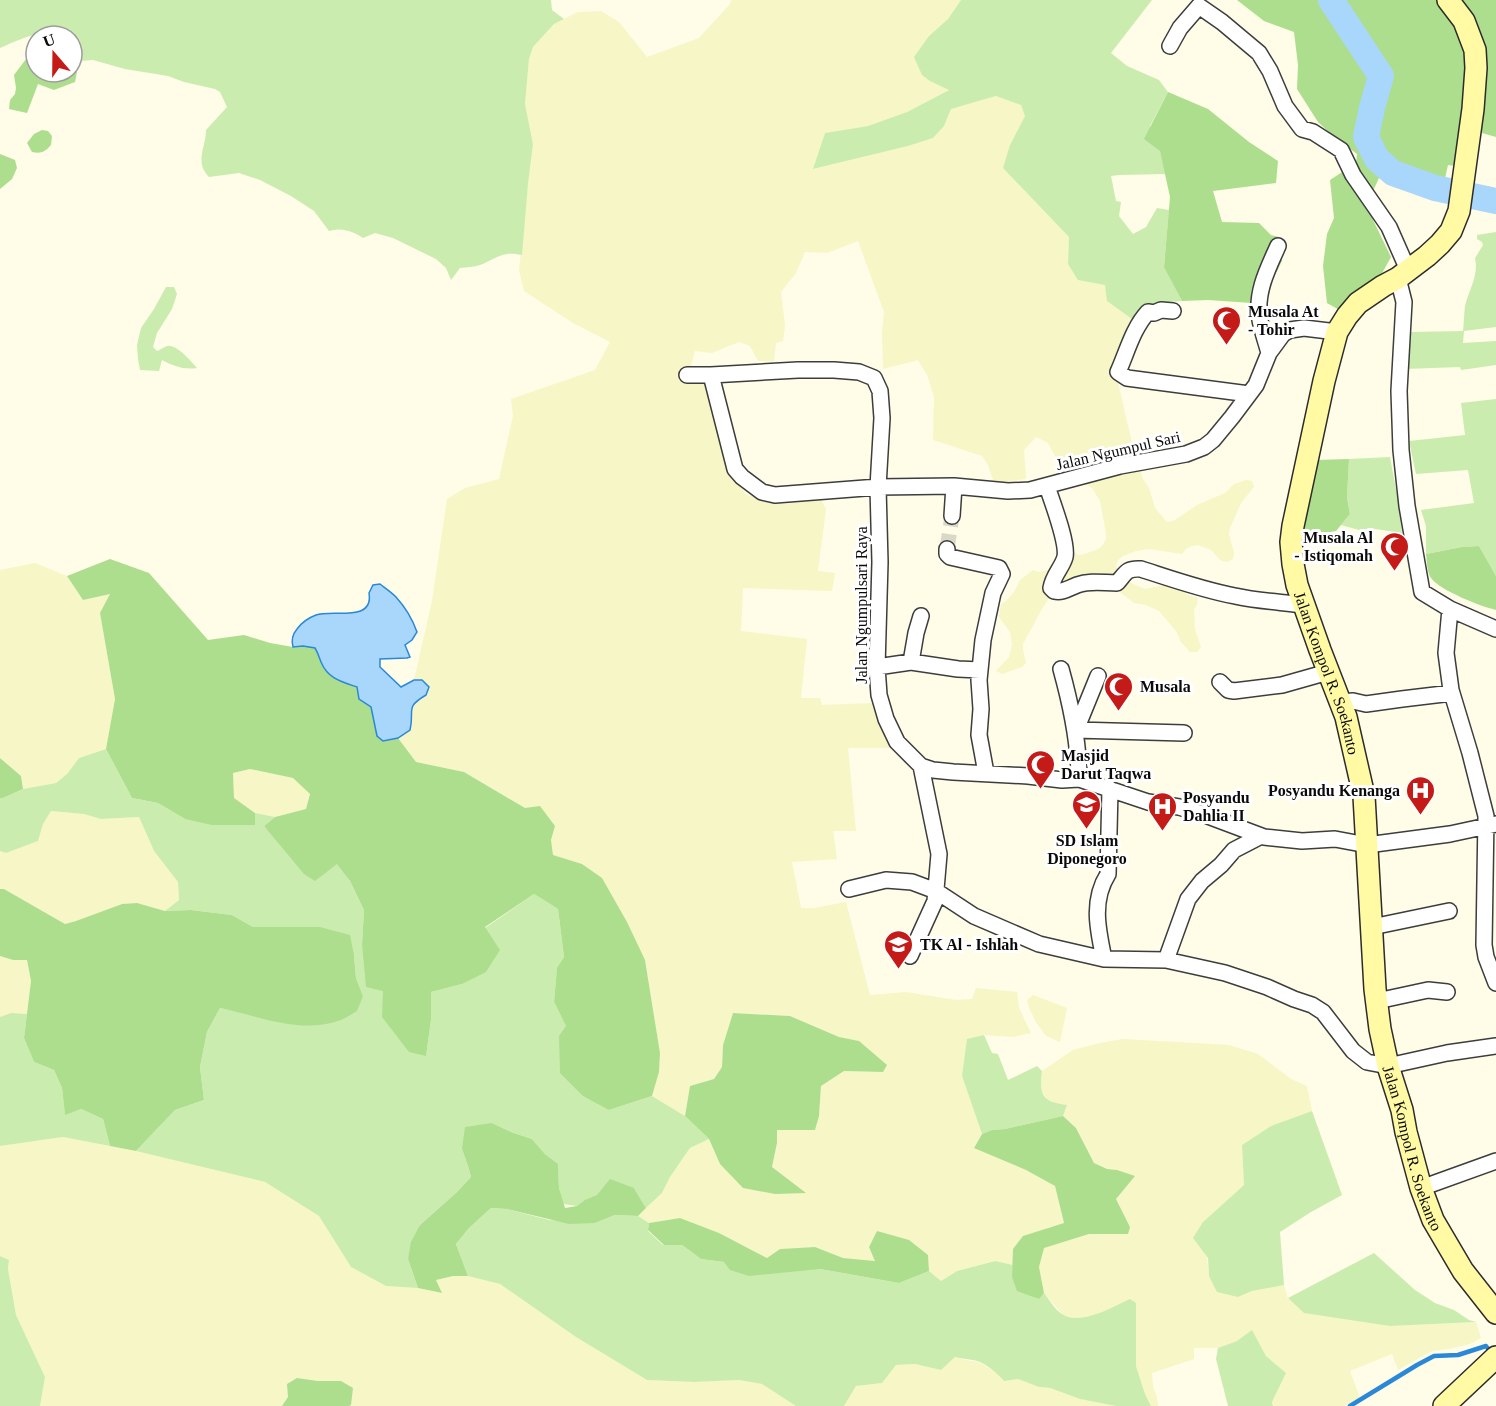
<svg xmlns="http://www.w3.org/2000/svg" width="1496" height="1406" font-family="Georgia,serif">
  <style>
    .farmland { fill: #f7f6c6 }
    .green { fill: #cbecaf }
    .forest { fill: #adde8d }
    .water { fill: #a8d7fb; stroke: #2988d8; stroke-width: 1.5 }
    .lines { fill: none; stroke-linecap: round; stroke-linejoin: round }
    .stream { stroke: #2988d8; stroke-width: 4.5 }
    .river { stroke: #a8d7fb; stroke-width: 26 }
    .street-tunnel { stroke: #dad8c7; stroke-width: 15; stroke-dasharray: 15 8; stroke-linecap: butt }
    .street-casing { stroke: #3d3d3d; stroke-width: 18 }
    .secondary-casing { stroke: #2c2c2c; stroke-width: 24 }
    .street { stroke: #fff; stroke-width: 15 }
    .secondary { stroke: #fffaa3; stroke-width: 21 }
    .labels { text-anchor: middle; stroke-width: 6; stroke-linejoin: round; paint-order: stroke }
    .poi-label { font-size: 16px; font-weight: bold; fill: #0a0a0a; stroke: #fff; text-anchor: start }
    .street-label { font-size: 16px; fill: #0a0a0a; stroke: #fff }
  </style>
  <rect width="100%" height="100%" fill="#fffce8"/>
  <path class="farmland" d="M731,0H961L948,19L929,36L930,81L950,89L907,112L868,126L825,133L814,169L908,146L933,138L944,126L951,109L996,96L1021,105L1025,116L1010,145L1043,209L1069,237L1068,264L1105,285L1135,323L1115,369L1135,456L1139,462L1142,477L1149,488L1155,508L1166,521L1169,522L1175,520L1197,505L1225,493L1234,484L1246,480L1252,481L1254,487L1241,503L1230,528L1229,534L1234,553L1233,559L1227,562L1220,560L1211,550L1198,545L1192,546L1186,549L1182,554L1149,549L1136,551L1123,556L1118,560L1116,566L1118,572L1122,578L1133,584L1145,589L1170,584L1182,589L1186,594L1198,598L1197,605L1194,610L1195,629L1201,647L1197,652H1190L1181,642L1176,631L1159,611L1146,605L1134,603L1112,586L1053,594L1049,598L1042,609L1023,644V650L1026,663L1022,667L1002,674L996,671L1009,657L1012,645L1010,632L999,617L1001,604L1006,601L1014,592L1020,580L1033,570L1039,572L1052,569L1055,564L1056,557L1060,553L1073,551L1078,555L1085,554L1098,549L1103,545L1106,539V533L1100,501L1092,488L1067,473V460H1057L1048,443L1036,437L1024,450L1026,479L994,483L988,465L982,456L933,440L934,397L927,375L918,360L883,369L882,333L884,312L858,241L827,253L805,252L796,273L781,292L785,325L783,341L776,343L774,361H758L750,346L739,342L712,353L695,351L690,369L708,381L723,444L732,478L747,495L783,504L821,500L826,509L818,571L835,573L832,591L743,588L741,631L807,639L801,698H820L822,705L875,703L894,748H848L856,831H833L837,859L792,862L801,908H814L846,902L870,995L906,992L956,1000L972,999L976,988L1017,992L1019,1008L1031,1033L1013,1037L984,1035L962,1076L982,1134L974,1147L1026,1170L1055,1186L1064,1224L1049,1227L1013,1249V1265L994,1261L957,1271L941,1281L929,1271L928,1255L877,1231L869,1247L876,1261L843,1258L815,1247L780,1249L767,1258L719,1233L680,1218L649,1223L638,1216L662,1193L670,1177L690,1148L709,1139L720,1164L805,1193L772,1167L777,1143V1130L819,1116L821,1086L844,1071L883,1072L859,1041L839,1037L790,1016L733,1013L723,1045L722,1067L714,1079L690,1086L685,1116L652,1096L659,1072L660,1053L645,960L582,864L553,855L551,840L555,826L464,772L416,762L398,738L410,729L412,724L410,714L413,705L417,700L426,695L422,680H414L432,601L447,499L465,488L499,479L513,416L511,399L595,370L610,342L573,323L524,291L519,270L528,184L533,144L525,104L529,59L533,47L554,24L578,12L601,11L619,22L647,57L699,38L730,4Z
    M35,563L67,576L83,600L111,593L100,613L115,699L106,749L79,758L67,774L56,783L23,789L21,776L0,758V570Z
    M250,769L293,778L310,794L306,809L275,817L255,813L234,798L233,773Z
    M51,811L84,814L101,819L139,817L154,851L178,882L179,900L165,911L137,903L122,904L76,921L65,924L4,889H0V851L6,853L38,841L43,824Z
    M0,956L13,960H27L31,981L27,1014L11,1013L0,1017Z
    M1033,995L1067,1008L1060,1042L1046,1036L1036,1022L1029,1008L1027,1000Z
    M1123,1039L1229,1045L1258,1054L1291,1079L1307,1086L1312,1111L1271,1126L1242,1145L1244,1185L1203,1222L1209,1276L1238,1297L1252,1291L1284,1285L1288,1299L1390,1326L1476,1322L1481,1338L1470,1344L1449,1349L1432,1351L1398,1370L1392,1354L1350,1371L1360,1398L1344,1406H1274L1272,1402L1286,1373L1266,1356L1252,1331L1237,1341L1218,1348H1194V1359L1152,1373L1153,1387L1157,1397L1158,1406H1151L1145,1394L1136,1366L1135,1303L1107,1310L1092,1316L1074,1318L1063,1315L1044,1293L1039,1267L1043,1248L1089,1234L1102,1233L1130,1227L1116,1199L1117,1170L1107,1169L1094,1163L1076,1128L1063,1116L1067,1105L1057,1104L1047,1099L1040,1088L1042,1071L1073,1050L1100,1043Z
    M63,1137L136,1151L265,1182L319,1216L351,1267L386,1286L418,1288L441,1293L436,1280L453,1276H468L500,1284L576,1337L647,1380L694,1382L739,1380L762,1384L796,1406H349L351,1405L341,1381H318L297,1378L288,1397L282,1406H40L45,1377L16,1315L8,1269L9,1260L0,1256V1146Z
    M955,1357L966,1360L979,1362L997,1373L1004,1381L1018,1379L1039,1387L1050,1388L1080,1399L1116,1406H844L856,1386L881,1383L896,1365L915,1364L941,1370Z"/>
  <path class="green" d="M0,0H551L552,10L564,19L554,24L533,47L529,59L525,104L533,144L528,184L522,255C501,251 498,258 480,265C474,267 466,267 460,268L451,280L446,268L436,259L393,238L375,233L363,238C353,231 342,227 329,231L314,211L291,196L260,180L239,173L209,177C194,161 206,148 206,130L227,107L220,92L215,89L184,82L168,76L125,69L93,60L80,61L72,59L73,42L72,36C63,36 57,33 48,33C30,34 16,41 0,48Z
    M961,0H1152L1111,53L1127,66L1159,80L1168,92L1150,126L1160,151L1166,174L1119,175L1111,176L1116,201L1121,202L1119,216L1133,234L1146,227L1157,208L1169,210L1164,266L1182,301L1156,303L1143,309L1135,323L1132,319L1107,301L1105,285L1078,280L1068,264L1069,237L1003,168L1010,145L1025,116L1021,105L996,96L951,109L944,126L933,138L908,146L813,169L825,133L868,126L907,112L949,90L930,81L922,75L914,57L929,36L948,19Z
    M1496,232V327L1464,331L1463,343L1496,341V365L1461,370L1460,367L1404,369L1409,332L1463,331C1464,323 1464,314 1465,306C1469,289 1479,276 1475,258L1483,245L1482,242L1477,239V235Z
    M166,287H174L177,294L172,309L157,333L153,347L157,351C161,350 166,345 170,346C179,347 191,361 197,368C184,370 173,366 162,360L159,371L140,370L138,359L137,345L141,328L154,309Z
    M1496,399V576L1479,546L1462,547L1426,554V526L1421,510L1474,503L1468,470L1416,474L1409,441L1465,435L1461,403Z
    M1390,457L1400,511L1402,533L1375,529L1359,530L1341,525L1350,514L1347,498L1349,459Z
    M106,749L132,798L158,803L185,819L254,825L255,813L275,817L264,826L278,841L338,864L350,881L364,910L362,944L383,990L426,1055L431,1020V992L462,984L485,928L534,894L558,909L564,957L557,969L554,1002L609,1110L652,1096L685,1116L709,1139L690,1148L670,1177L662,1193L646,1208L634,1188C613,1192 594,1193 577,1206L563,1204L559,1188L558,1164L545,1154L532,1139L511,1132L492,1123L462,1149L468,1166L471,1177L457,1192L420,1225L408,1259L418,1288L386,1286L351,1267L319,1216L265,1182L136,1151L175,1110L204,1100L200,1067L207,1032L220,1008L250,1014L363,996L356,978L354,955L320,927H253L232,915L191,910L165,911L179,900L178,882L154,851L139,817L101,819L84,814L51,811L43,824L38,841L6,853L0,851V798H3L23,789L56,783L67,774L79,758Z
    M11,1013L27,1014L24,1038L34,1062L54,1070L62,1088L65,1114L81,1109L103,1119L110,1146L63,1137L0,1146V1017Z
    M984,1035L992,1053L998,1054L1008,1080L1037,1066L1042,1071C1039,1095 1042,1102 1067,1105L1063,1116L1005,1129L992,1130L982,1134L962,1076L967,1039Z
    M1312,1111L1342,1195L1311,1212L1280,1232L1284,1285L1252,1291L1238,1297L1217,1292L1209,1276L1208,1258L1193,1238L1203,1222L1244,1185L1242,1145L1271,1126Z
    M491,1208L507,1209L549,1220L595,1223L615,1215L638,1216L649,1223L648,1231L663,1245H682L701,1259L724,1262L820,1269L899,1283L929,1271L941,1281L957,1271L995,1261L1013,1265L1012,1277L1038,1299L1044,1293C1049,1299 1055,1310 1062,1314C1080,1326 1113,1307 1130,1299L1136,1303V1366L1145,1394L1151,1406H1116L1080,1399L1050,1388L1039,1387L1018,1379L1004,1381C998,1374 989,1366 980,1362C973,1359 963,1359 955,1357L941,1370L915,1364L896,1365L882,1383L856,1386L844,1406H796L762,1384L739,1380L694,1382L647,1380L576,1337L500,1284L468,1276L456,1244L469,1228Z
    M1374,1253L1415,1290L1435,1303L1454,1310L1469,1320L1476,1322L1390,1326L1304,1313L1288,1298Z
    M0,1256L9,1260L8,1269L16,1315L45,1377L40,1406H0Z
    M1252,1330L1266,1356L1286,1373L1272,1402L1273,1406H1228L1216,1359L1218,1348L1237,1341Z"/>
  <path class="forest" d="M1237,0H1496V137L1475,131L1462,167L1448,165L1440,200L1410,187L1379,178L1367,204L1373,220L1391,257L1380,277L1343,312L1327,303L1323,266L1327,234L1334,218L1330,180L1356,163L1357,154L1333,136L1318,122L1297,89L1298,65L1294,32L1264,21Z
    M36,58V72H72V69L77,72L75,82L54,90L38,84L27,113L9,109L10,100L15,94L16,88L14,75L26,59Z
    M1168,92L1208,109L1249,142L1278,161L1276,183L1213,191L1222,222L1259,223L1271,235L1279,237L1282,261L1273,279L1266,304L1208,300L1182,301L1164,267L1170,197L1160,151L1144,139Z
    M42,130L48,131L52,136L51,145C45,152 41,154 32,152L27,143L34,134Z
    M0,154L15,160L17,168L12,179L0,189Z
    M1349,459L1347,498L1350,514L1336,531L1309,536L1303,524L1316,460Z
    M1479,546L1496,576V610C1480,606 1441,591 1431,578C1427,572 1427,561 1426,554L1462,547Z
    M110,559L149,573L208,640L244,635L270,643L293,647L303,646L315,648C318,653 319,657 321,662C328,679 342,682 357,687L359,699L371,707L377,736L383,740L398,738L416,762L464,772L525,808L540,806L555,826L551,840L553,855L582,864L602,878L627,922L645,960L660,1053L659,1072L652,1096L609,1110L583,1096L560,1073L559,1036L566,1026L554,1002L557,968L564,957L558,909L534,894L485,927L500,950L486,972L462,984L431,992V1020L426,1056L409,1052L382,1017L383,991L366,987L362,944L364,910L350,881L337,864L315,881L304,874L264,826L275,817L306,809L310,794L293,778L250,769L233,773L234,798L255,813V825H212L185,819L158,803L132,798L106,749L115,699L100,613L110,594L83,600L67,576Z
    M0,758L21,776L23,789L3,798H0Z
    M0,889H4L65,924L76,921L122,904L137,903L165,911L191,910L232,915L253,927H320L350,935L354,955L356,978L363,996L357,1011C352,1014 346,1018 341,1020C301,1035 259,1016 220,1008L207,1032L200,1067L204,1100L175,1110L136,1151L110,1146L103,1119L81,1109L65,1115L62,1088L54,1070L34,1062L24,1038L31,981L27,960H13L0,956Z
    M733,1013L790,1016L839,1037L859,1041L887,1065L883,1072L844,1071L821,1086L819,1116L815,1130H777V1143L772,1167L806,1193L775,1194L743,1188L720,1164L709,1139L685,1116L690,1086L714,1079L722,1067L723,1045Z
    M1063,1116L1076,1128L1094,1163L1107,1169L1117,1170L1135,1176L1116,1199L1130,1227L1128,1234H1089L1044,1248L1039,1267L1044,1293L1039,1299L1017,1291L1012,1277L1013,1249L1023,1236L1064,1223L1055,1186L1026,1170L974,1148L982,1134L992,1130L1005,1129Z
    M492,1123L511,1132L532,1139L545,1154L558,1164L559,1188L565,1208L577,1206L585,1200L597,1195L610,1179L634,1188L646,1208L638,1216L615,1215L595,1223L569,1224L507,1209L491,1208L469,1228L456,1244L468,1276H453L436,1280L442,1293L418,1288L408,1259L411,1242L420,1225L457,1192L471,1177L468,1166L462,1149L465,1127Z
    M680,1218L719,1233L767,1258L780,1249L815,1247L843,1258L875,1261L869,1247L877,1231L909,1240L928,1255L929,1271L899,1283L820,1269L749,1276L730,1270L724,1262L701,1259L682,1245H664L648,1230L649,1223Z
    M297,1378L318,1381H341L353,1388L351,1405L349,1406H282L288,1397L287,1384Z"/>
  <path class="water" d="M380,584C385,588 391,592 396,597C406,608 412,618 417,632L412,640L405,645L410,657L407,658L380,659V667L401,687L414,680H422L429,687L426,695C404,708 415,710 410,730L398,738L383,741L377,736L371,707L359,699L357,687C342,682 328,679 321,662C319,657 318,653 315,648L303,646L293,647C291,640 292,635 297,629C302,622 308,618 316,615C332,609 374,623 369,593L373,585Z"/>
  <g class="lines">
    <path class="stream" d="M1350,1406L1417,1365L1434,1356L1458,1355L1486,1346L1492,1354"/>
    <path class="river" d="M1331,0L1381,76L1372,108L1366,137L1377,159L1393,173L1435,188L1496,201"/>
    <path class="street-tunnel" d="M947,549L952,516"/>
    <defs>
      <path id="street" d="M1170,46L1180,28L1199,6L1222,22L1259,53L1270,71L1285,106L1302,129L1313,132L1341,150L1353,175L1389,227L1408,270
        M1398,278L1404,302L1399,391L1401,450L1407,506L1422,592L1450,609L1496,629
        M1173,311L1161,310L1154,313L1148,312C1133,328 1127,352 1118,372L1127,378L1249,394
        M1269,353C1266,342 1262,331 1260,320C1255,294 1267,270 1278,246
        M687,375H711L798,370H834L859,372L874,378L880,391L882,418L878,487L880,562L877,667L879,695L886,719L897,742L921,766L933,770L953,772L1028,776L1062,780L1079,779L1148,802L1179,807L1208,816L1264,837L1302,841L1335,839L1367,845L1450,834L1496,824
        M711,375L735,469L742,477L762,492L775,495L878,487L954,486L952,516
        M954,486L1008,491L1030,490L1120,466L1186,454L1204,447L1213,440L1232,417L1256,385L1269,353L1283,334L1290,330L1304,328L1337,332
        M1047,486C1052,502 1068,542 1065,557C1062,568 1053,575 1051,588L1054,591C1063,593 1069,588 1077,585C1091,580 1103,583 1117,583C1126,573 1126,568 1141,569C1172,579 1203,590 1235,596C1257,601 1281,602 1304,605
        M1450,609L1446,653L1451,690L1470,753L1486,816L1484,945L1486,957L1496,983
        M921,616L916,633L911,662L958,669L980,670L983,640L993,593L1002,574L999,568L950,557L947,554V549
        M877,667L911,662
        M1061,669C1071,705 1079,741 1079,779
        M980,670L979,680L981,709L979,735L986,773
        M1098,676L1076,730L1184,733
        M1220,682L1228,690L1234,691L1282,685L1328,672
        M1340,702L1353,701L1366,704L1402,699L1452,693
        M849,889L886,880L912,882L936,891L974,916L1039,944L1104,959L1166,960L1225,973L1267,987L1294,999L1312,1005L1323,1012L1353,1051L1367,1062L1388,1066L1447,1053L1496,1046
        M1372,927L1449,911
        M910,956L935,901L939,854L921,766
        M1104,959C1098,930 1091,901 1108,874L1110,789
        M1166,960L1188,899L1202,881L1221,865L1234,850L1261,836
        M1377,1001L1428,990L1447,992
        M1421,1188L1496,1161"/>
      <g id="secondary">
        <path id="s1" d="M1448,0L1464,21L1475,50L1476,68L1473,109L1459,211L1451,231L1440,244L1427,256L1398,278L1383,286L1358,303L1347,316L1337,332L1324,381L1293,526L1291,542L1293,564L1297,585L1320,650L1346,717L1364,796L1375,989L1380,1029L1388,1066L1402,1110L1406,1132L1421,1188L1433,1220L1463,1271L1496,1313"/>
        <path d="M1444,1406L1496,1357"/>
      </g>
    </defs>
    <use href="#street" class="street-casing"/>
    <use href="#secondary" class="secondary-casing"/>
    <use href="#street" class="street"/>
    <use href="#secondary" class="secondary"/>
  </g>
  <defs>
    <symbol id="mosque-pin" viewBox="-11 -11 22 30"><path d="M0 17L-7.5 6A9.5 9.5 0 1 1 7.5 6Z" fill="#c41b19" stroke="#fff"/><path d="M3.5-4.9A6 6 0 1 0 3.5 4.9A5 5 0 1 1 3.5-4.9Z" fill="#fff"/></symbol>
    <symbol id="hospital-pin" viewBox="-11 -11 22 30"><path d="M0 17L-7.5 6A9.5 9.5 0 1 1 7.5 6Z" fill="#c41b19" stroke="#fff"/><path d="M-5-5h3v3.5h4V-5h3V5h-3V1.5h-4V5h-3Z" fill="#fff"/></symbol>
    <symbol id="school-pin" viewBox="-11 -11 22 30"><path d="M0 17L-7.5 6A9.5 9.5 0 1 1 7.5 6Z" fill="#c41b19" stroke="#fff"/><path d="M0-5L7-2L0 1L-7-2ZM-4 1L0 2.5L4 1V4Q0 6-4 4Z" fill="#fff"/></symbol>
  </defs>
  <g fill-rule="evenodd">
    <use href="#mosque-pin" x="1210" y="304" width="33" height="45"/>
    <use href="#mosque-pin" x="1378" y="530" width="33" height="45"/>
    <use href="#mosque-pin" x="1102" y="670" width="33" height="45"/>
    <use href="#mosque-pin" x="1024" y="748" width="33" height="45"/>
    <use href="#hospital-pin" x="1404" y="774" width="33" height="45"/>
    <use href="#school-pin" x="1070" y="788" width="33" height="45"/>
    <use href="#hospital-pin" x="1146" y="790" width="33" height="45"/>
    <use href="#school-pin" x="882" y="928" width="33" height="45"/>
  </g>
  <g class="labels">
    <g class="poi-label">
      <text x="1248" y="317">Musala At<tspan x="1248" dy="18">- Tohir</tspan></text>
      <text x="1373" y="543" text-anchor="end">Musala Al<tspan x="1373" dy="18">- Istiqomah</tspan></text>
      <text x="1140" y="692">Musala</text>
      <text x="1061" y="761">Masjid<tspan x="1061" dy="18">Darut Taqwa</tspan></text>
      <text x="1400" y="796" text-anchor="end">Posyandu Kenanga</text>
      <text x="1183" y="803">Posyandu<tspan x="1183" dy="18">Dahlia II</tspan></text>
      <text x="1087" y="846" text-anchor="middle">SD Islam<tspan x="1087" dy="18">Diponegoro</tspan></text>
      <text x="920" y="950">TK Al - Ishlah</text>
    </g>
    <g class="street-label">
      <text transform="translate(1118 450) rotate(-13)" y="6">Jalan Ngumpul Sari</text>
      <text transform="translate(861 605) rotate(-90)" y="6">Jalan Ngumpulsari Raya</text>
      <text dy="6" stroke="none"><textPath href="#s1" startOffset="747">Jalan Kompol R. Soekanto</textPath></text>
      <text dy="6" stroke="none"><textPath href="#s1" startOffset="1233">Jalan Kompol R. Soekanto</textPath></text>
    </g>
  </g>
  <g transform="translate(54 54) rotate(340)"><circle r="28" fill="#ffffff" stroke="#9d9d9d" stroke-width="1.5"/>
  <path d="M0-4.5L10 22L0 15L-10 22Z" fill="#c41b19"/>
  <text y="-9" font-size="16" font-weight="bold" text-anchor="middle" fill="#0a0a0a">U</text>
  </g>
</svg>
